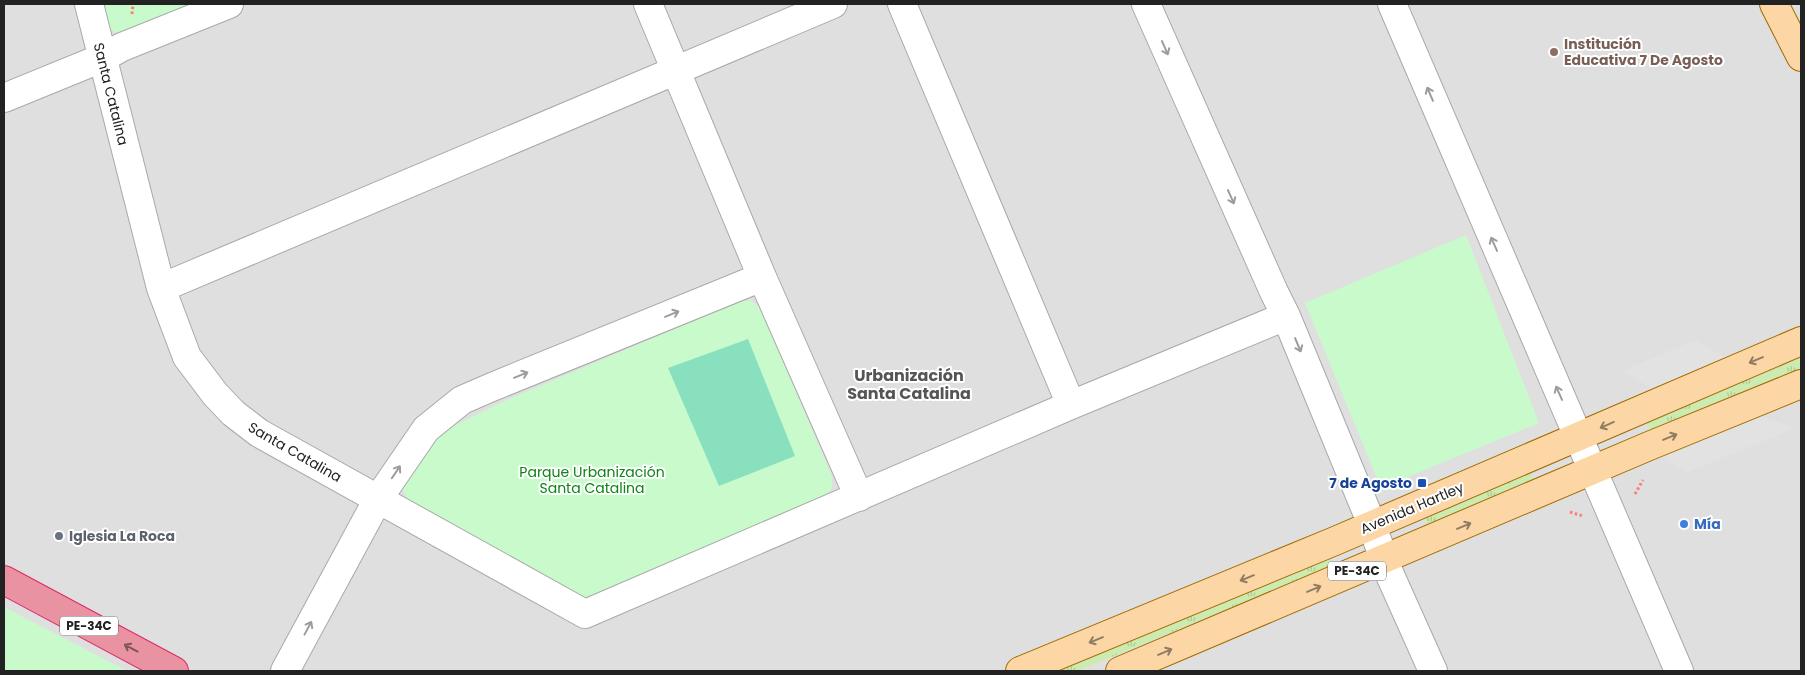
<svg xmlns="http://www.w3.org/2000/svg" width="1805" height="675" font-family="Poppins,sans-serif">
  <style>
    .residential { fill: #e0dfdf }
    .grass { fill: url(#grass-tufts) }
    .park { fill: #c8facc }
    .pitch { fill: #88e0be }
    .parking { fill: #e2e2e2 }
    .lines { fill: none; stroke-linecap: round; stroke-linejoin: round }
    .minor-casing { stroke: #a9a9a9; stroke-width: 30 }
    .major-casing { stroke: #a06b00; stroke-width: 30 }
    .highway-casing { stroke: #dc2a67; stroke-width: 30 }
    .path { stroke: #fa8072; stroke-width: 3; stroke-dasharray: 2.5 2.5; stroke-linecap: butt }
    .minor { stroke: #fff; stroke-width: 28 }
    .major { stroke: #fcd6a4; stroke-width: 28 }
    .highway { stroke: #e892a2; stroke-width: 28 }
    .oneway { stroke: #9c9c9c }
    .oneway2 { stroke: #8f7c63 }
    .oneway3 { stroke: #7b545c }
    .education-dot { fill: #8d6e63; stroke: #fff; stroke-width: 2 }
    .transit-dot { fill: #1a4fb4; stroke: #fff; stroke-width: 2 }
    .shop-dot { fill: #3f7fe0; stroke: #fff; stroke-width: 2 }
    .worship-dot { fill: #6b7280; stroke: #fff; stroke-width: 2 }
    .labels { text-anchor: middle; stroke-width: 4; stroke-linejoin: round; paint-order: stroke }
    .shield { fill: #fff; stroke: #646464; stroke-width: 1 }
    .shield-label { font-size: 12px; font-weight: bold; fill: #222 }
    .education-label { font-size: 14px; font-weight: bold; fill: #785e54; stroke: #fff; text-anchor: start }
    .street-label { font-size: 14px; fill: #222; stroke: #fff }
    .park-label { font-size: 14px; fill: #0c8416; stroke: #fff }
    .transit-label { font-size: 14px; font-weight: bold; fill: #164399; stroke: #fff; text-anchor: end }
    .shop-label { font-size: 14px; font-weight: bold; fill: #366cbe; stroke: #fff; text-anchor: start }
    .worship-label { font-size: 14px; font-weight: bold; fill: #5b616d; stroke: #fff; text-anchor: start }
    .quarter-label { font-size: 16px; font-weight: bold; fill: #555; stroke: #fff }
  </style>
  <defs>
    <pattern id="grass-tufts" width="24" height="20" patternUnits="userSpaceOnUse" patternTransform="scale(1.25)"><rect width="24" height="20" fill="#cdebb0"/><path d="M3 7l-1-3M5 7V3M7 7l1-3M15 17l-1-3M17 17v-4M19 17l1-3" fill="none" stroke="#b0c997"/></pattern>
  </defs>
  <rect width="100%" height="100%" fill="#f2efe9"/>
  <path class="residential" d="M4,4H1801V671H4Z"/>
  <path class="grass" d="M1801,354V370L1652,434L1646,421Z
    M1530,471L1535,482L1428,527L1423,516Z
    M1328,555L1333,566L1078,671H1051Z"/>
  <path class="park" d="M102,4H199L131,32L119,33L107,28Z
    M1466,235L1539,423L1381,488L1305,303Z
    M750,300L760,307L832,477V488L825,497L594,597L573,599L407,498L401,487L411,469L445,430L509,399L739,302Z
    M4,607L127,671H4Z"/>
  <path class="pitch" d="M748,339L795,456L719,486L668,368Z"/>
  <path class="parking" d="M1695,340L1729,359L1657,391L1622,371Z
    M1757,415L1795,428L1688,472L1659,456Z"/>
  <g class="lines">
    <defs>
      <path id="minor" d="M89,4L161,288L187,357L215,394L233,413L259,433L585,614L1071,405L1286,316
        M648,4L762,277L859,497
        M902,4L1071,405
        M1146,4L1274,292L1286,316L1366,510L1390,575L1433,671
        M1392,4C1486,227 1585,448 1679,671
        M4,98L102,58L122,47L229,4
        M161,288L833,4
        M285,671L378,499L426,429L462,400L492,387L762,277"/>
      <path id="major" d="M1774,4L1801,57
        M1020,671L1335,541L1801,341
        M1120,671L1649,446L1801,384"/>
      <path id="highway" d="M4,580L174,671"/>
    </defs>
    <use href="#minor" class="minor-casing"/>
    <use href="#major" class="major-casing"/>
    <use href="#highway" class="highway-casing"/>
    <path class="path" d="M132,14L133,4
      M1635,494L1643,480
      M1570,512L1583,516"/>
    <use href="#minor" class="minor"/>
    <use href="#major" class="major"/>
    <use href="#highway" class="highway"/>
  </g>
  <defs><path id="oneway-shaft" d="M-6 0H5M1.5-3L5.5 0L1.5 3" fill="none" stroke-width="1.6" stroke-linecap="round" stroke-linejoin="round" transform="scale(1.25)"/></defs>
  <g class="oneway">
    <use href="#oneway-shaft" transform="translate(1165 48) rotate(66)"/>
    <use href="#oneway-shaft" transform="translate(1430 94) rotate(-113)"/>
    <use href="#oneway-shaft" transform="translate(1231 197) rotate(66)"/>
    <use href="#oneway-shaft" transform="translate(1494 244) rotate(-114)"/>
    <use href="#oneway-shaft" transform="translate(672 314) rotate(-22)"/>
    <use href="#oneway-shaft" transform="translate(1298 345) rotate(67)"/>
    <use href="#oneway-shaft" transform="translate(521 375) rotate(-22)"/>
    <use href="#oneway-shaft" transform="translate(1559 393) rotate(-114)"/>
    <use href="#oneway-shaft" transform="translate(396 472) rotate(-56)"/>
    <use href="#oneway-shaft" transform="translate(308 628) rotate(-62)"/>
  </g>
  <g class="oneway2">
    <use href="#oneway-shaft" transform="translate(1756 360) rotate(157)"/>
    <use href="#oneway-shaft" transform="translate(1607 425) rotate(156)"/>
    <use href="#oneway-shaft" transform="translate(1670 437) rotate(-22)"/>
    <use href="#oneway-shaft" transform="translate(1464 526) rotate(-23)"/>
    <use href="#oneway-shaft" transform="translate(1247 578) rotate(158)"/>
    <use href="#oneway-shaft" transform="translate(1314 589) rotate(-23)"/>
    <use href="#oneway-shaft" transform="translate(1096 640) rotate(158)"/>
    <use href="#oneway-shaft" transform="translate(1165 652) rotate(-23)"/>
  </g>
  <use class="oneway3" href="#oneway-shaft" transform="translate(131 648) rotate(-152)"/>
  <circle class="education-dot" cx="1554" cy="52" r="5"/>
  <rect class="transit-dot" x="1417" y="478" width="10" height="10" rx="2.5"/>
  <circle class="shop-dot" cx="1684" cy="524" r="5"/>
  <circle class="worship-dot" cx="59" cy="536" r="5"/>
  <g class="labels">
    <g class="shield">
      <rect x="1328" y="561.5" width="58" height="19" rx="4"/>
      <rect x="60" y="616.5" width="58" height="19" rx="4"/>
    </g>
    <g class="shield-label">
      <text x="1357" y="575">PE-34C</text>
      <text x="89" y="630">PE-34C</text>
    </g>
    <g class="education-label">
      <text x="1564" y="49">Institución<tspan x="1564" dy="16">Educativa 7 De Agosto</tspan></text>
    </g>
    <g class="street-label">
      <text transform="translate(111 94) rotate(76)" y="5">Santa Catalina</text>
      <text transform="translate(295 452) rotate(30)" y="5">Santa Catalina</text>
      <text transform="translate(1412 508) rotate(-23)" y="5">Avenida Hartley</text>
    </g>
    <g class="park-label">
      <text x="592" y="477">Parque Urbanización<tspan x="592" dy="16">Santa Catalina</tspan></text>
    </g>
    <g class="transit-label">
      <text x="1412" y="488">7 de Agosto</text>
    </g>
    <g class="shop-label">
      <text x="1694" y="529">Mía</text>
    </g>
    <g class="worship-label">
      <text x="69" y="541">Iglesia La Roca</text>
    </g>
    <g class="quarter-label">
      <text x="909" y="381">Urbanización<tspan x="909" dy="18">Santa Catalina</tspan></text>
    </g>
  </g>
  <rect width="1805" height="675" fill="none" stroke="#222222" stroke-width="10"/>
</svg>
